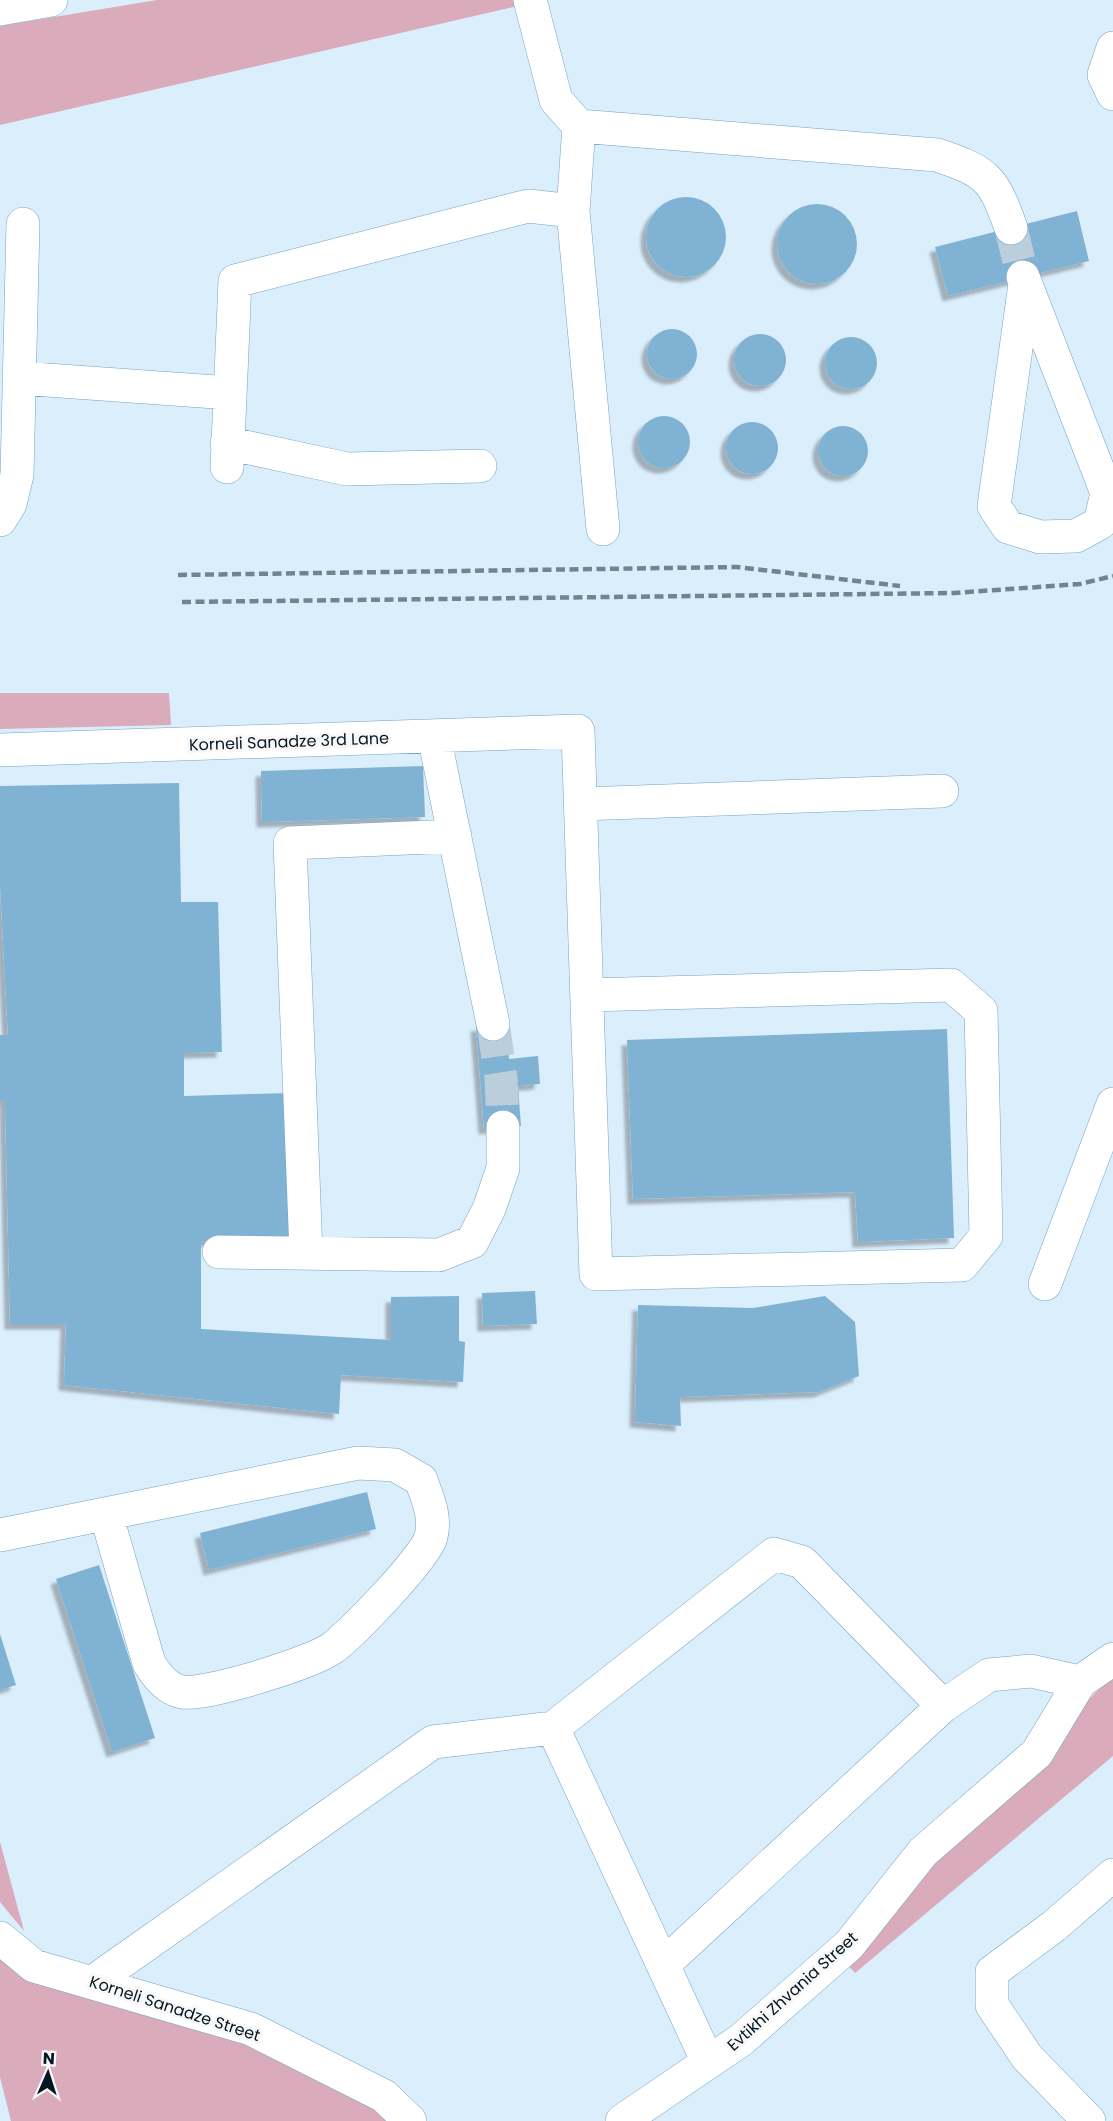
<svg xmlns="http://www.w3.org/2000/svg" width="1113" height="2121" font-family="Poppins,sans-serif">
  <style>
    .green { fill: #daabba }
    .building { fill: #80b2d3; filter: url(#shadow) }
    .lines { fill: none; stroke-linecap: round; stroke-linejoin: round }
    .minor-tunnel { stroke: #bacedb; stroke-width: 33; stroke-dasharray: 33 16; stroke-linecap: butt }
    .minor-casing { stroke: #72a4c4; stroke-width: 34 }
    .minor { stroke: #fff; stroke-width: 33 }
    .rail { stroke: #718491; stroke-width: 4.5; stroke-dasharray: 9 4.5; stroke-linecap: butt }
    .labels { text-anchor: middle; stroke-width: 6; stroke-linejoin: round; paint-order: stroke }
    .street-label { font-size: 16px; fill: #041723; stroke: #f8f8f8 }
  </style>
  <defs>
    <filter id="shadow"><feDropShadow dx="-5.5" dy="5.5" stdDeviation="1.5" flood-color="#0004"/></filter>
  </defs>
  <rect width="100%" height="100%" fill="#daeefc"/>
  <path class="green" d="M157,0H514L518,6L0,125V26Z
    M0,693H169L171,725L0,729Z
    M1113,1675V1756L855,1973L846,1963L932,1858Z
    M0,1842L24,1931L0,1902Z
    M0,1955L247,2036L400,2121H11L0,2077Z"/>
  <path class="building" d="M646 237a40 40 0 1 1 80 0a40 40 0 1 1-80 0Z
    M777 244a40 40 0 1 1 80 0a40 40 0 1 1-80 0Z
    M1077,211L1089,261L948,296L935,247Z
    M647 354a25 25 0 1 1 50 0a25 25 0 1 1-50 0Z
    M734 360a26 26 0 1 1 52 0a26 26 0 1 1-52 0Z
    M825 363a26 26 0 1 1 52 0a26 26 0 1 1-52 0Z
    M638 442a26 26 0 1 1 52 0a26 26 0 1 1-52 0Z
    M726 448a26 26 0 1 1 52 0a26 26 0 1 1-52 0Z
    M818 451a25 25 0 1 1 50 0a25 25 0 1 1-50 0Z
    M423,766L425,817L262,822L261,771Z
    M179,783L181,902H218L222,1052L184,1053V1096L290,1093L296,1242L201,1241V1329L391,1340V1297L459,1296V1341L465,1342L463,1382L341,1375L339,1414L64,1385L66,1324H10L5,1100H0V1035H8L0,884V786Z
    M506,1024L509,1059L538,1056L540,1084L518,1086L521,1126L484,1129L476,1026Z
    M947,1029L954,1238L858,1242L855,1192L633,1199L627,1040Z
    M535,1291L537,1324L483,1326L482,1293Z
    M825,1296L855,1322L859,1376L819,1392L680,1397L681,1426L635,1422L638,1305L753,1308Z
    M367,1492L376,1529L209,1570L200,1533Z
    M99,1565L155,1738L112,1752L56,1579Z
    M0,1634L16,1685L0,1690Z"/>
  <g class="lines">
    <path class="minor-tunnel" d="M1011,228L1023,277
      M493,1024L501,1078L503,1127"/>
    <defs>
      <path id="minor" d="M530,0L556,100L579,126L937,155C988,172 993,178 1011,228
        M0,9L51,0
        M1113,48L1104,75L1113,94
        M579,126L573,211L603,529
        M1023,277L1107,493L1100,523L1076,536L1040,537L1008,527L994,506L1025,284
        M19,378L230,393
        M227,443L347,469L480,466
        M227,467L235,281L528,206L573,211
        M0,520L10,504L17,475L23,224
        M434,736L493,1024
        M0,750L578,731L596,1274L962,1265L986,1236L981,1011L951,985L587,995
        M581,804L942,791
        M219,1252L439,1255L472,1242L489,1209L503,1168V1127
        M306,1253L290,843L455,836
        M1045,1284L1113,1104
        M0,1535L358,1463L395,1465L421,1480C428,1500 436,1516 431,1537C425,1558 350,1636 331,1649C310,1663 206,1696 182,1692C167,1689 156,1675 149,1663L106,1514
        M553,1728L708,2062
        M0,1938L34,1966L251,2029L384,2096L410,2121
        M663,1965L943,1706
        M93,1982L433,1742L553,1728L774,1554L802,1562L943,1706L989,1675L1031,1671L1080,1682
        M622,2121L741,2040L849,1945L923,1852L1037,1753L1080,1682L1113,1659
        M1089,2121L1027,2057L992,2005V1972L1054,1926L1113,1875"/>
    </defs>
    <use href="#minor" class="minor-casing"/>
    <use href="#minor" class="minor"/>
    <path class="rail" d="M178,575L737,567L900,586
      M182,602L954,593L1080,584L1113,576"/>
  </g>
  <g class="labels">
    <g class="street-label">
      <text transform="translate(289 741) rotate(-2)" y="6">Korneli Sanadze 3rd Lane</text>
      <text transform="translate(792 1991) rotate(-42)" y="6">Evtikhi Zhvania Street</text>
      <text transform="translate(175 2008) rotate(18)" y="6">Korneli Sanadze Street</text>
    </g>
  </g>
  <g transform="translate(48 2073) rotate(3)" stroke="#f8f8f8" stroke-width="4.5" paint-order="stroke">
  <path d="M0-4.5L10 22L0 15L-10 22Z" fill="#041723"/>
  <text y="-9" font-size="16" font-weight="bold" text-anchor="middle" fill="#041723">N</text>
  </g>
</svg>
